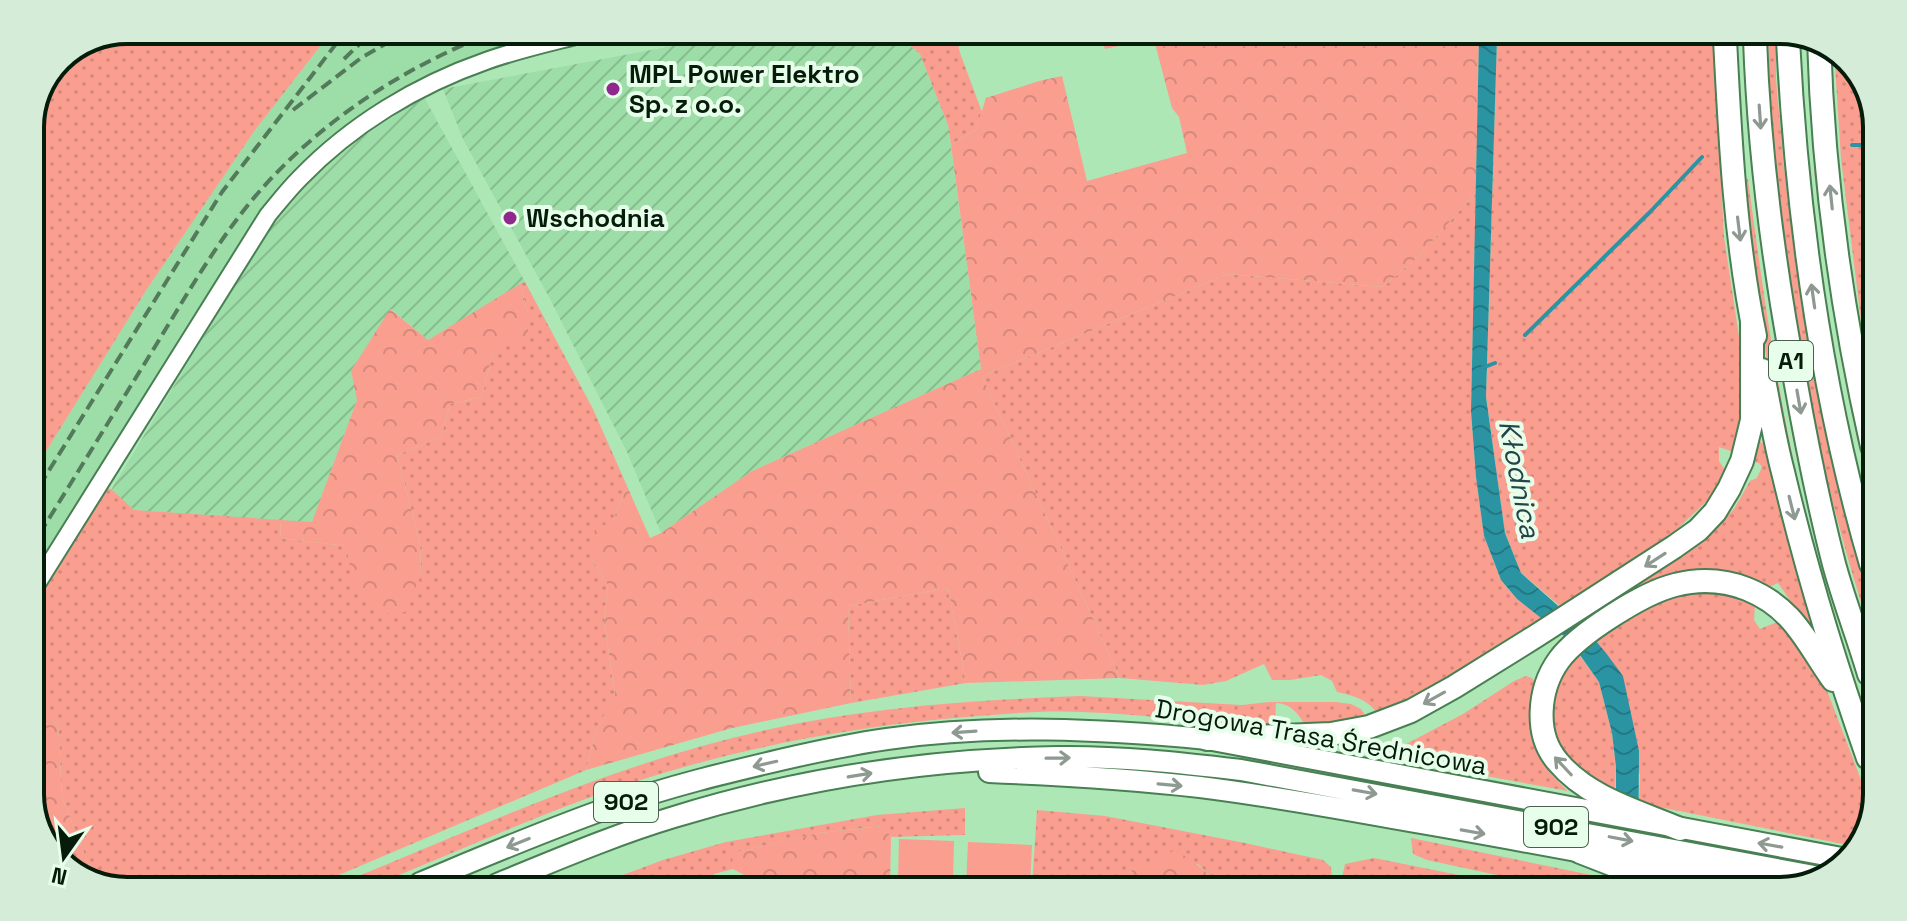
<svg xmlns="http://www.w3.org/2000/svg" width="1907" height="921" font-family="'Space Grotesk',sans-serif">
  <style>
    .built { fill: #9ddda7 }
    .industrial { fill: url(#industrial-furrows) }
    .grass { fill: url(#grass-dots) }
    .forest { fill: url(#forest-crowns) }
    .pitch { fill: #fa9e90 }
    .water { fill: url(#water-waves) }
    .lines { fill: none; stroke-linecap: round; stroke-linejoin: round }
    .stream { stroke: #2a94a3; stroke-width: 4 }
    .minor-casing { stroke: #487f53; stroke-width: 20 }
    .major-casing { stroke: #487f53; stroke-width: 24 }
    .highway-casing { stroke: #487f53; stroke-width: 26 }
    .minor { stroke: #fff; stroke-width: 16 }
    .major { stroke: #fff; stroke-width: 20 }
    .highway { stroke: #fff; stroke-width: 22 }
    .rail { stroke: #537a5a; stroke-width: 4; stroke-dasharray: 12 6; stroke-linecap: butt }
    .oneway { stroke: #8e9991 }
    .poi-dot { fill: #90298e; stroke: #e7ffea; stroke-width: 3 }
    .labels { text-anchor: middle; stroke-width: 8; stroke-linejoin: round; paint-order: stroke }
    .shield { fill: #e7ffea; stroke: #49604d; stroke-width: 2 }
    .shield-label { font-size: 24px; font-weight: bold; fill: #051c0a }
    .poi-label { font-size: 26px; font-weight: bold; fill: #051c0a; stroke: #e7ffea; text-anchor: start }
    .street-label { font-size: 26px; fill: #051c0a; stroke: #e7ffea }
    .water-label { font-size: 28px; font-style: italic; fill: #254449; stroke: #e7ffea }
    .rim { fill: none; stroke: #051c0a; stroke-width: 4 }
  </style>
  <defs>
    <pattern id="industrial-furrows" width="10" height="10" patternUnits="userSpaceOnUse" patternTransform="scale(2)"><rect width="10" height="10" fill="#9ddda7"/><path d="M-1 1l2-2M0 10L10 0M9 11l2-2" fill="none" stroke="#86bd8e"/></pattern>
    <pattern id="grass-dots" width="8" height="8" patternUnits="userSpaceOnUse" patternTransform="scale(2)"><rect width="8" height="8" fill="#fa9e90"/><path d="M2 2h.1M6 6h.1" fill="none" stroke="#d5887b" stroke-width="1.8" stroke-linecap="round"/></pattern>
    <pattern id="forest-crowns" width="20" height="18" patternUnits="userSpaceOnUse" patternTransform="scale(2)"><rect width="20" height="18" fill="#fa9e90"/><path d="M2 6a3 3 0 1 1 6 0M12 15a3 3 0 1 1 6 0" fill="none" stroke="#d5887b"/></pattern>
    <pattern id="water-waves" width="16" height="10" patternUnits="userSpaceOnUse" patternTransform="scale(2)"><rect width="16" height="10" fill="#2a94a3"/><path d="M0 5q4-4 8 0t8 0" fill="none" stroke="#227883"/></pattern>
  </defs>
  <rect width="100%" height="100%" fill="#ade7b6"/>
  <path class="built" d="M332,31L540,32L494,48L422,80L254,224L192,317L30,579V477L147,289L255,130Z"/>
  <path class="industrial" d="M701,33L899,34L920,54L948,125L981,369L752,471L661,533L627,452L550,299L463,139L443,89L662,48Z
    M424,97L525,282L428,340L391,309L351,371L357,400L312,523L134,510L111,490L266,234L325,161Z"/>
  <path class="grass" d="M127,30L332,31L255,130L147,289L30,477V121L59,58Z
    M899,34L956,35L960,53L982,112L976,129L951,145L948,125L920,54Z
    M1101,36H1140L1141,41L1105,49Z
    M1497,38L1714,39L1724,237L1744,370L1745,395L1739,454L1719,447V461L1727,473L1712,496L1670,536L1560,606L1521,573L1505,533L1486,397Z
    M1768,40H1776V80L1784,167L1795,259L1809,350L1847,524L1870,605V630C1809,445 1773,234 1768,40Z
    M1834,50L1860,73L1877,121L1873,367L1862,328L1841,159Z
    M1814,171H1818L1852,391L1872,476V498C1843,391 1828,281 1814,171Z
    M1748,179C1764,301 1781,420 1812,539C1821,576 1832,614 1844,650C1853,679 1869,707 1868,738L1840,653L1777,419L1760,319L1742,181Z
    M1476,192L1471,411L1476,477L1484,536L1501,580L1517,599L1545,619L1422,696L1378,714C1367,699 1354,696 1337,692L1332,681L1321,675L1290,680H1272L1264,664L1226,681L1203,685L1120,678L982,376L1228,274L1383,287L1419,256Z
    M525,282L593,409L627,486L613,520L592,559L608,585L604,621L615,696L597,728L586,770L320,883L95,881L62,797L58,722L42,724L35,803L30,801V605L106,488L111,489L134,510L280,520L281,538L346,546L421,575L420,543L397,455L441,437L450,404L482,397L494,347L528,314L520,284Z
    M1759,441L1768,447L1818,633L1814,635L1778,583L1767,588L1634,594L1630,590L1670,564L1706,538L1734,509L1750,481L1757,478L1762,467L1759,463L1755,462Z
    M948,588L966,683L851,703L848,606Z
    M1695,591L1725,592L1755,604L1754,620L1760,629L1784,619L1826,688L1868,798L1867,836L1858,847L1639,803L1640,775L1595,640L1640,611L1668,596Z
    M1578,653L1599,682L1612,733L1616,767L1615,796L1591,784L1557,749L1549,706L1565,668Z
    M1526,676L1532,678L1536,684C1528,731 1530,757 1568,791L1393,759V751L1463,714L1514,681Z
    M1080,696L1242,705L1269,702H1336L1351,704L1361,709L1367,718L1338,725L1306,726C1298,714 1292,704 1276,703L1275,727C1210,724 1146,714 1081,712C1043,710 1004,714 966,717C842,727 717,752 599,794C525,821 452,853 380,883H342C481,826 619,762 766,730C869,707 975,700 1080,696Z
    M1373,738L1380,756L1339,747V745Z
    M965,808V835L891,837L882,826L819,833L733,853V869L714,874L704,885L599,884L663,860L726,842L877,815Z
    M1037,810L1105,816L1245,843L1323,860L1331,867L1333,888H1219L1217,883L1198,864L1136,868L1104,887H1032Z
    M1411,838L1616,880V890H1567L1427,860L1413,854Z
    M1374,858L1533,890L1342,888V878L1345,864Z"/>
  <path class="forest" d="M1153,36L1479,38L1476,192L1419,256L1383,287L1228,274L982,376L1120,678L966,683L948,588L848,606L851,703L732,728L586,770L597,728L615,695L604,621L608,585L592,559L594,531L613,520L627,486L650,538L661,533L752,471L981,369L951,145L976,129L986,98L1039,81L1062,76L1087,181L1187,153L1179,117L1172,108Z
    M520,284L528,314V341L494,347L482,397L450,404L441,437L397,455L420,543L421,575L405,612L381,614L355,591L346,546L281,538L280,520L312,522L357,400L351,371L390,309L428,340Z
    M58,722L62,797L95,881H85L47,848L31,802H35L42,724Z
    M883,826L891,837L890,886L754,885L748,877L733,869L732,853L819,833Z
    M1175,850C1192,860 1209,871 1219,888L1104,887L1136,868Z"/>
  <path class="pitch" d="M899,839L954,841L953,881L898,880Z
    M968,842L1032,845L1030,887L966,886Z"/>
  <path class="water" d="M1479,38H1497L1486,397L1505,533L1521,573L1590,634L1606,653L1623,676L1639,751L1638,890H1616V767L1612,733L1599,682L1575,648L1564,636L1517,599L1501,580L1484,536L1476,477L1471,411Z"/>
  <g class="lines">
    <path class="stream" d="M1852,145H1871L1877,140
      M1525,335L1650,212L1702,157
      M1482,368L1495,363"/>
    <defs>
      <path id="minor" d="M30,595L268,215C278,203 288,190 300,178C351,125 417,85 486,61C519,49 553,42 587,33"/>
      <path id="major" d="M989,772C1060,775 1130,779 1200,787C1272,796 1344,809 1415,822C1538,843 1661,867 1784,890
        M420,883C485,856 550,828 617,805C670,786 725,773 780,760C815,752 851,744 887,739C993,724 1100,729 1207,739L1847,859
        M497,884C556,860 614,835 674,817C797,779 929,759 1058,757C1119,756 1181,763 1241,770L1825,878"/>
      <path id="highway" d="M1725,39C1730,138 1735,239 1755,336
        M1755,39C1759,153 1774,267 1795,379C1806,441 1818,502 1834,564C1844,601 1858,637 1869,674
        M1788,40C1797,217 1821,393 1871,564
        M1819,40C1823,176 1842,314 1872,446
        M1762,370C1769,404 1774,438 1783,472C1806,569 1835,664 1868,758
        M1207,739L1331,734L1369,727L1411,711L1454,687L1536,636L1674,547L1698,530L1715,512L1729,489L1742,461L1752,420V322
        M1680,829C1638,811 1588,798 1558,762C1534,735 1538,689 1559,660C1578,634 1643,593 1675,585C1699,579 1724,580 1747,589C1794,608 1806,642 1833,680
        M1580,852L1665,885L1672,890"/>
    </defs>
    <use href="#minor" class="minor-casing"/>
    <use href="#major" class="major-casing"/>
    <use href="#highway" class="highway-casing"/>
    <use href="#minor" class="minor"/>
    <use href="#major" class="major"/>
    <use href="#highway" class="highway"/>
    <path class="rail" d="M344,59L373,31
      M293,110L361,58L406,32
      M30,501L222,192L346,31
      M30,549C70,485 109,421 148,358C179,308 208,256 244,210C309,128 397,70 494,32"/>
  </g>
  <defs><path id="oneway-shaft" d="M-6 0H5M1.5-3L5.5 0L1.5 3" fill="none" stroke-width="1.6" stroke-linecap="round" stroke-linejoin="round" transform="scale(2)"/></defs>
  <g class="oneway">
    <use href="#oneway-shaft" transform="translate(1760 117) rotate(86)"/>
    <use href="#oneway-shaft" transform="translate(1831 197) rotate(-96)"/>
    <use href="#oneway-shaft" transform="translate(1739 229) rotate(83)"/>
    <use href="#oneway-shaft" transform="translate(1813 296) rotate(-98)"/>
    <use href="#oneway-shaft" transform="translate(1799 402) rotate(80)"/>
    <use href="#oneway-shaft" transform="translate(1792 508) rotate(76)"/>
    <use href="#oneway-shaft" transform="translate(1655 560) rotate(147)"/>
    <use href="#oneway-shaft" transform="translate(1434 698) rotate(151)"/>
    <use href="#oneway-shaft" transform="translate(964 732) rotate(176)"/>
    <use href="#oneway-shaft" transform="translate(1058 758) rotate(-1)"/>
    <use href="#oneway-shaft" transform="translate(765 764) rotate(167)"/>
    <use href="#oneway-shaft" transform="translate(1563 766) rotate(-133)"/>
    <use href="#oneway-shaft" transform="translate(860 775) rotate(-9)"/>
    <use href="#oneway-shaft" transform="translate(1170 785) rotate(5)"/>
    <use href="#oneway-shaft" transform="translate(1365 792) rotate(10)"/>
    <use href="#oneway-shaft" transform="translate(1473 832) rotate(10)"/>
    <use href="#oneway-shaft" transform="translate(1621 839) rotate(11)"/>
    <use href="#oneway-shaft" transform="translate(518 843) rotate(158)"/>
    <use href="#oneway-shaft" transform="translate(1770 845) rotate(-170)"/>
  </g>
  <g class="poi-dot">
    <circle cx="613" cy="89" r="8"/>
    <circle cx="510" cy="218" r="8"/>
  </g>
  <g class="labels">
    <g class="shield">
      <rect x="1769" y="341" width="44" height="40" rx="6"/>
      <rect x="594" y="782" width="64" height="40" rx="6"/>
      <rect x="1524" y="807" width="64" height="40" rx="6"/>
    </g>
    <g class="shield-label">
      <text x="1791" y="369">A1</text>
      <text x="626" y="810">902</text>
      <text x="1556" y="835">902</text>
    </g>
    <g class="poi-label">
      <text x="629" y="83">MPL Power Elektro<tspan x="629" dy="30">Sp. z o.o.</tspan></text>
      <text x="526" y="227">Wschodnia</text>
    </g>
    <g class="street-label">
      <text transform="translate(1321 737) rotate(10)" y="9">Drogowa Trasa Średnicowa</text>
    </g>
    <g class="water-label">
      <text transform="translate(1520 479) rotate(79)" y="10">Kłodnica</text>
    </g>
  </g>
  <path d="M0 0H1907V921H0ZM127 44H1780A83 83 0 0 1 1863 127V794A83 83 0 0 1 1780 877H127A83 83 0 0 1 44 794V127A83 83 0 0 1 127 44Z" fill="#d5edd8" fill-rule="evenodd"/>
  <path class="rim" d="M127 44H1780A83 83 0 0 1 1863 127V794A83 83 0 0 1 1780 877H127A83 83 0 0 1 44 794V127A83 83 0 0 1 127 44Z"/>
  <g transform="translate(64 857) rotate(194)" stroke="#e7ffea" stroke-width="6" paint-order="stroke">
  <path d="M0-6L14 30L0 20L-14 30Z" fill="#051c0a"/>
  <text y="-12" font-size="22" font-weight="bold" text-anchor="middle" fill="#051c0a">N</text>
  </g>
</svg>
